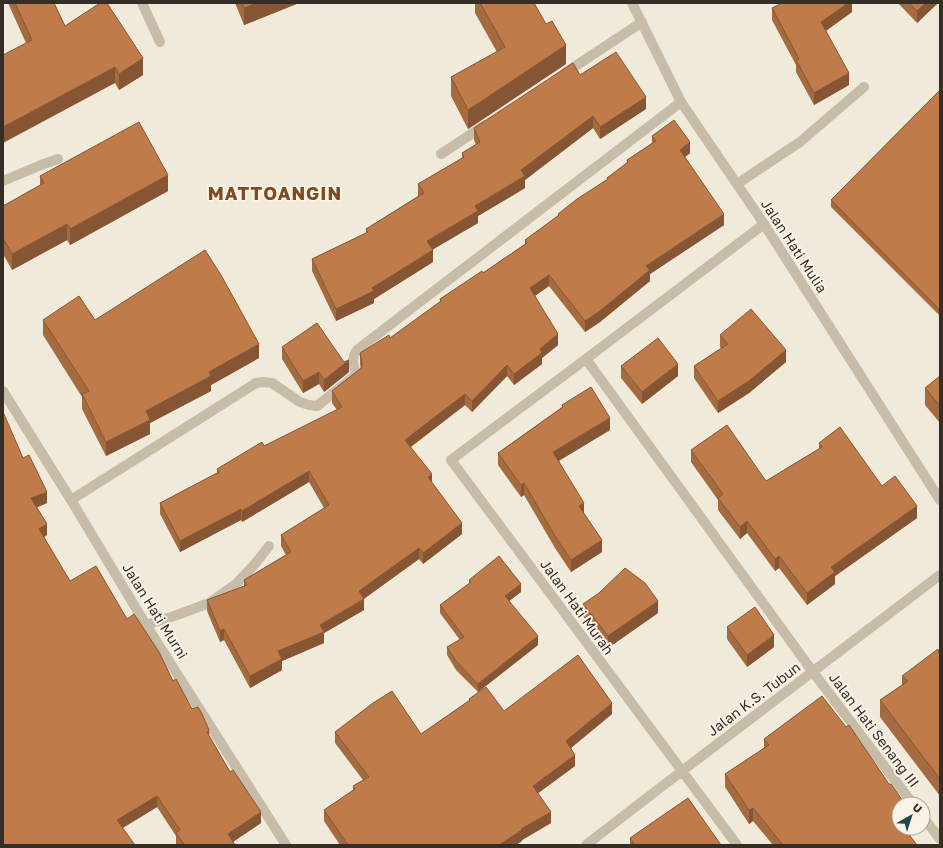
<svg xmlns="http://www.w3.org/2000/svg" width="943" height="848" font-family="'Golos Text',sans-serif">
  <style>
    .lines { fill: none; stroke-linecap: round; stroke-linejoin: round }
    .service { stroke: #c7bca7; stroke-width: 10 }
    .minor { stroke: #c7bca7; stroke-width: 10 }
    .tertiary { stroke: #c7bca7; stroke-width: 10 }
    .wall { fill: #a46a40 }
    .shaded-wall { fill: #865634 }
    .building { fill: #bf7b4a; stroke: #865634 }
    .labels { text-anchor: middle; stroke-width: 4; stroke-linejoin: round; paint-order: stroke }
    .street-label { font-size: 14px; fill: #342e27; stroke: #f8f3e6 }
    .district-label { font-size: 18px; font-weight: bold; letter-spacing: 1px; fill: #7e4b25; stroke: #f8f3e6 }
  </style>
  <rect width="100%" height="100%" fill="#f0eada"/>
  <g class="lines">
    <path class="service" d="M142,3L160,42
      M737,184L800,142L864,87"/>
    <path class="minor" d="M565,73L642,22
      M441,154L485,125
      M3,181L41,165L58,159
      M586,359L813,672L913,804
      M3,391L71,500L146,625L286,845
      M71,500L256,383L263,382L272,383L300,402L309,405L317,406L356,375C354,364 350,360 357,350L681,102
      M146,625L180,614L209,603L236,584L255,564L269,546
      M923,817L940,839
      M586,845C703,754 822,665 940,575
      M737,845L451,460L586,359L764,224"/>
    <path class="tertiary" d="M632,3L681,102L764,224L940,500"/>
  </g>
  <path class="wall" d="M8,3H54L65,26L143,75L119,90L115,83L26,43Z
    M235,3H299L244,25Z
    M475,3H534L566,64L468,129L451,96V77L497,52L475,13Z
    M852,3V12L826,31L849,85L814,105L796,72V65L772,20V8Z
    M898,3H938L917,23Z
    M580,75L646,109L600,139L593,128L525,180V188L478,216V223L433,249V262L374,299V303L336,321L312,271V259L366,233V229L418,196V184L462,158V153L476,145L474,140V128Z
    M940,90V316L831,207V200Z
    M652,136L690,153L685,157L724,225L650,274V281L600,322L585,332L549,286L535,296L558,345L542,358V364L514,385L507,376L472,412L465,405L411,447L462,534L423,564L419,559L364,599V610L324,633V643L282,661V670L250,688L224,640L220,642L207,611V600L244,586V580L286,555L281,546V535L324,508L309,482L242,522L241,520L180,552L160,514V503L217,473V469L264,446L337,410L332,403V391L361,368L360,364V353L390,338L440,302V299L483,273L525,244V240L558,216V214L607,180V178L627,163V160L652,143Z
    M40,176L168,191L70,245L67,240L12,270L3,254V206L40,185Z
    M43,320H95L259,358L211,385V391L150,423V434L106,456L82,409V397L43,335Z
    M720,335L786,362L749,393L718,413L694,378V366L721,348L720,347Z
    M282,347L344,362L349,372L324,392L319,384L303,393L282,359Z
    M621,366L678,376L642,404L621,378Z
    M940,376V423L925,405V388Z
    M562,405L610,430L559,461L602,552L571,572L555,548L524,495L521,497L498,465V453L562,407Z
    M819,443L882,486L917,518L835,576V584L807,605L779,568L775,571L747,533L740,539L718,510V500L691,462V450L766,481L819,449Z
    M23,458L47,503L36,507L47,535L44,537L70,581L127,619L173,681L192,709L209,736L261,823L233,842L235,845H177L176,844V836L157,807L123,828L3,845Z
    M469,580L521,592L509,601L538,645L478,692L456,670L447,655V647L460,640L440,613V605L469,584Z
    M583,604L658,613L608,648L583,616Z
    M727,627L774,647L747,667L727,639Z
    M940,656V796L880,717V700L902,686V676Z
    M469,699L504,711L612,714L571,748L575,766L538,793L551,823L522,840V841L516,845H340L324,821V810L353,790V786L363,780L335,743V732L421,734L469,701Z
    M764,739L899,828H907L905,830L917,845H773L753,821L749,824L725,787V774L764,748Z
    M630,838L721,845H630Z"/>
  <path class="shaded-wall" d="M257,3H299L244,25V8Z
    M848,3H852V12L821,34V22Z
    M926,3H938L917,23V11Z
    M566,45V64L468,129V110Z
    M143,58V75L119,90V74Z
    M115,67V83L3,143V127Z
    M849,73V85L814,105V93Z
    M646,97V109L600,139V127Z
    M593,116V128L525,180V188L478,216V223L427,253V241L475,206L521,170Z
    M690,142V153L680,161V150Z
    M168,175V191L70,245V229Z
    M724,214V225L650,274V281L600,322L585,332V321L646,266Z
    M67,224V240L12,270V254Z
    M433,250V262L374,299V303L336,321V309L372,288Z
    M549,275V286L530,299V288Z
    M558,334V345L542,358V364L514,385V374L540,349Z
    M259,344V358L211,385V391L150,423V434L106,456V442L146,411L209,372Z
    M786,350V362L749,393L718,413V401Z
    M349,360V372L324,392V380Z
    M678,364V376L642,404V392Z
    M507,365V376L472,412V401Z
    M319,372V384L303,393V381Z
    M465,394V405L405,451V440Z
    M610,418V430L553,464V452Z
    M309,471V482L242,522V511Z
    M432,474V485L428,477Z
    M524,483V495L521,497V485Z
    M47,492V503L31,510V498Z
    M584,503V515L579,506Z
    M917,506V518L835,576V584L807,605V593L831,567Z
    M241,509V520L180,552V541Z
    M747,521V533L740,539V527Z
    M462,523V534L423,564V553Z
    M47,524V535L39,540V529Z
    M602,540V552L571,572V560Z
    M419,548V559L359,602V591Z
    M779,556V568L775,571V559Z
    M521,584V592L505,604V596Z
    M364,599V610L324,633V643L282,661V670L250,688V676L278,651L320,625Z
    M658,601V613L608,648V636Z
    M224,629V640L220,642V631Z
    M774,635V647L747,667V655Z
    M538,636V645L478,692V684Z
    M612,703V714L566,752V741Z
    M209,730V741L207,732Z
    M575,755V766L533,797V786Z
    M157,796V807L117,831V820Z
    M753,808V821L749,824V810Z
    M261,812V823L228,845V834Z
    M551,812V823L522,840V841L516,845H499L521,829Z"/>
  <path class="building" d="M15,3H54L65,26L100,3H107L143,58L119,74L115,67L3,127V55L32,40Z
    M242,3H257L244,8Z
    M480,3H534L546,24L552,21L566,45L468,110L451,77L505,47Z
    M782,3H848L821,22L849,73L814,93L796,60L799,59L772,8Z
    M909,3H926L917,11Z
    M616,52L646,97L600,127L593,116L521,170L525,176L475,206L478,211L427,241L433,250L372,288L374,291L336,309L312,259L368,232L366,229L424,193L418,184L464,157L462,153L480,142L474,128L573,63L580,75Z
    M940,90V310L831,200Z
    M674,120L690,142L680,150L724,214L646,266L650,270L600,311L585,321L549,275L530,288L558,334L540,349L542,353L514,374L507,365L472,401L465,394L405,440L432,474L428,477L462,523L423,553L419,548L359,591L364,599L320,625L324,632L278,651L282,659L250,676L224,629L220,631L207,600L247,585L244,580L291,552L281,535L329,505L309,471L242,511L241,509L180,541L160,503L219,472L217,469L262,442L264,446L342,407L332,391L360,369L362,366V363L360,353L389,335L390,338L441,301L440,299L482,271L483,273L527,243L525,240L559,215L558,214L577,199L608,179L607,178L628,162L627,160L656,141L652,136Z
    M139,122L168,175L70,229L67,224L12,254L3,238V206L44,183L40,176Z
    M205,250L221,275L259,344L209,372L211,376L146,411L150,420L106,442L82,394L89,391L43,320L79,296L95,320Z
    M751,309L786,350L749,381L718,401L694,366L728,344L720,335Z
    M317,323L344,362L349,360L324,380L319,372L303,381L282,347Z
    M658,338L678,364L642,392L621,366Z
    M940,376V406L925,388Z
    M591,387L610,418L553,452L584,503L579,506L602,540L571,560L555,536L524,483L521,485L498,453L563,407L562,405Z
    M3,412L23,458L29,455L47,492L31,498L47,524L39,529L70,581L96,566L127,619L134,614L159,652L173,681L176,679L192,709L198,707L202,714L209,730L207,732L230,772L233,770L261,812L228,834L235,845H185L176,833L180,830L157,796L117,820L135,845H3Z
    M727,425L766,481L822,447L819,443L840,427L882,486L895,476L917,506L831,567L835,572L807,593L779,556L775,559L747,521L740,527L718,498L723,494L691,450Z
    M499,556L521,584L505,596L538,636L478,684L456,661L447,647L464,637L440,605L471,582L469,580Z
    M625,568L645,583L658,601L608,636L583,604L599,593Z
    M755,607L774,635L747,655L727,627Z
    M938,649L940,656V779L880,700L908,681L902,676Z
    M578,655L612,703L566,741L575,755L533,786L551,812L521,829L522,830L499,845H348L324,810L355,789L353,786L369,777L335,732L373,703L392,691L421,734L470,700L469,699L486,687L504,711Z
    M822,696L846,727L849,725L889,784H891L905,804H899V828H904L917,845H783L753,808L749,810L725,774L769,745L764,739Z
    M688,798L721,845H635L630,838Z"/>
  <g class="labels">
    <g class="street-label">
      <text transform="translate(794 246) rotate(57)" y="5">Jalan Hati Mulia</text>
      <text transform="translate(577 607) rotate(54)" y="5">Jalan Hati Murah</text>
      <text transform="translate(155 611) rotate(58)" y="5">Jalan Hati Murni</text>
      <text transform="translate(754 699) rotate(-37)" y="5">Jalan K.S. Tubun</text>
      <text transform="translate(874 730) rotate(53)" y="5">Jalan Hati Senang III</text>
    </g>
    <g class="district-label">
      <text x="275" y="200">MATTOANGIN</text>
    </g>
  </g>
  <rect width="943" height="848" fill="none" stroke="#342e27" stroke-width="8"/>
  <g transform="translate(911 816) rotate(39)"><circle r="19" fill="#f8f3e6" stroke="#aaa49a"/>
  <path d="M0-3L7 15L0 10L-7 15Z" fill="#1f4653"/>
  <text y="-6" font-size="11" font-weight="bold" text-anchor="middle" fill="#342e27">U</text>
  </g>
</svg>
